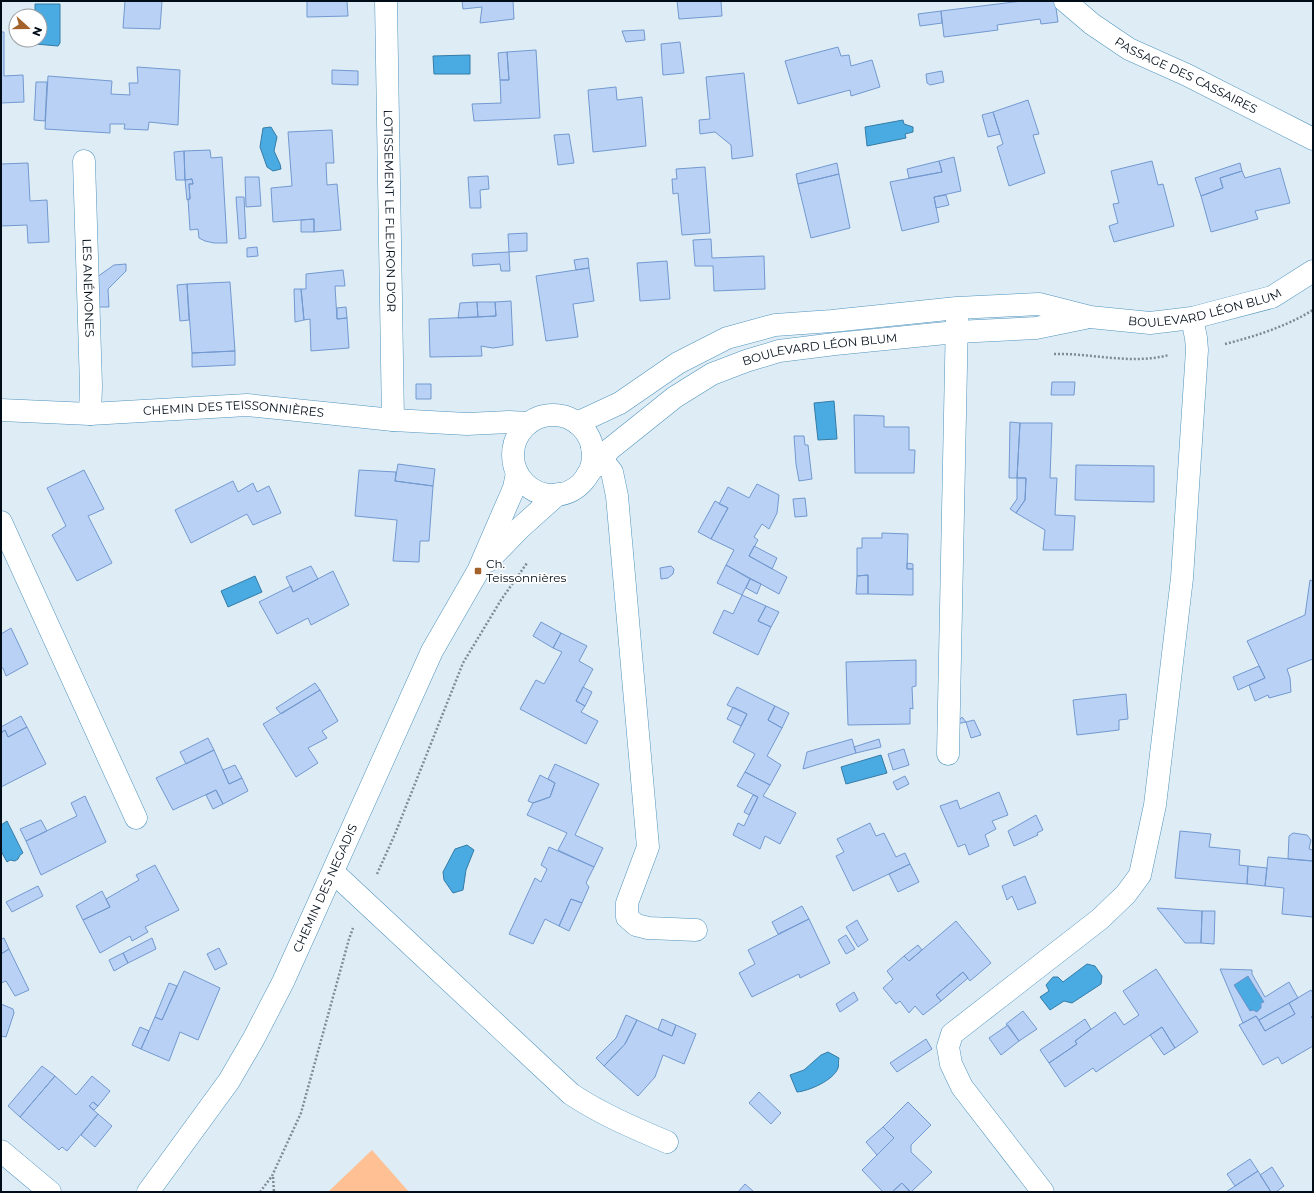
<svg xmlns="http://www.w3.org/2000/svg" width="1314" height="1193" font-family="Montserrat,sans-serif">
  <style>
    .green { fill: #ffc193 }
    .water { fill: #4aabe3; stroke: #347ca6 }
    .building { fill: #b9d1f5; stroke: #7299d0; fill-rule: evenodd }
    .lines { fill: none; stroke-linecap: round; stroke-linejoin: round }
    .minor-casing { stroke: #4f94be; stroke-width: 23 }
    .path { stroke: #7e8c96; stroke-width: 2.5; stroke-dasharray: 2 2; stroke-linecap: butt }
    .minor { stroke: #fff; stroke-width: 22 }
    .poi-dot { fill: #a3622c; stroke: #fff; stroke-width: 1.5 }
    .labels { text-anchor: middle; stroke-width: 3.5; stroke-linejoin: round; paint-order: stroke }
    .street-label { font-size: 12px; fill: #000d19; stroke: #fff }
    .poi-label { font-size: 12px; fill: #000d19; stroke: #fff; text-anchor: start }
  </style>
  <rect width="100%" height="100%" fill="#deecf5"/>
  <path class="green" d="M372,1150L409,1192H328Z"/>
  <path class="water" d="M35,4H60V43L58,46L35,44V40H40V16H35Z
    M470,55V74H434L433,56Z
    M903,120L904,124L913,127V132L905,134L906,138L867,146L865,127Z
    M271,127L277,137L274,151L280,164L281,169L273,171L267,167L260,147L263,128Z
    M834,401L837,439L818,440L814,403Z
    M255,576L262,592L228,607L221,591Z
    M881,755L887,773L846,784L841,767Z
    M7,821L23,853L20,855L18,859L15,861L10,860L7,862L1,851V825Z
    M467,845L474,850L466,870L463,890L453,893L444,880L443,872L455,849Z
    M1087,964L1095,966L1102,976L1101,984L1072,1003L1064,1001L1050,1010L1040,997L1049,991L1046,985L1053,977H1058L1063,982Z
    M1248,976L1264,1002L1261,1003L1262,1006L1260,1010L1257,1012L1252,1010L1250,1011L1234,985Z
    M828,1052L839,1058C838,1061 839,1066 838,1068C834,1080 809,1091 797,1092L790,1075L804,1070L821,1055Z"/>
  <path class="building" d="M125,1H162L160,29L123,28Z
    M307,1H347L348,16L307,17Z
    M462,1H513L514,19L480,23L482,7L463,9Z
    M677,1H721L722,16L679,19Z
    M1022,1H1055L1058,22L1041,24L1040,19L997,25L998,30L944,37L941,11Z
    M941,11L942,23L920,26L918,14Z
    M644,30L645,40L626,42L622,31Z
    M1,32H4V76L23,75L24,102L1,103Z
    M680,42L684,73L663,75L661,44Z
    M838,47L841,56L849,55L851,66L872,60L880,87L851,96L850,90L798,104L785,61Z
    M536,50L540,118L474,121L472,104L501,103L500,80H509L507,52Z
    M507,52L509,80H500L498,53Z
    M137,67L180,70L178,125L149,122L148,130L124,129L125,124H110V133L45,129L48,76L112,81L111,94L130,95L129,83H138Z
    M332,70L358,71V85L332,84Z
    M942,71L944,82L930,85L927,83L926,74Z
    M744,73L753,156L732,159L731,145L715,132L700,134L699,120L710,119L706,77Z
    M36,82H47L45,121L34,120Z
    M616,87L617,100L642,97L646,146L593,152L588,90Z
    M1028,100L1039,134L1033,135L1045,173L1009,186L997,147L1003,144L993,112Z
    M993,112L1000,134L988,137L982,115Z
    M332,130L334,163H326L327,185L337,184L341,230L314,232V219L273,222L271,188L292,186L288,132Z
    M569,134L574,163L558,165L554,135Z
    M210,150L211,158L222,157L227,243H214L205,241L199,238L198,229L190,230L188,199H190L189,184H193L192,179L185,180L184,151Z
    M184,151L185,180H176L174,152Z
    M954,157L961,191L934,197L939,222L902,231L890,182L942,172L939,161Z
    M939,161L942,172L909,178L907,169Z
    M1152,161L1158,185L1163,184L1174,226L1114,242L1109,226L1118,223L1113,204L1119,203L1111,171Z
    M28,163L30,201L47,200L49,242L28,243L27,225L1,226V164Z
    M837,163L839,174L798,184L796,174Z
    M1240,163L1242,171L1220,178L1223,188L1201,196L1195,178Z
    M705,167L710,233L682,235L678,193L673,194L672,179H677L676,169Z
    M1280,168L1290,203L1255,211L1258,219L1211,232L1201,196L1223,188L1220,178L1242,171L1245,178Z
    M839,174L850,228L811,238L798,184Z
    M488,176L489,189L480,190L481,208H470L468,177Z
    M245,177H259L261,206L246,207Z
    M192,179L193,184H189L190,199L187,200L185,180Z
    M946,195L949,205L936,208L934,197Z
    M236,197H244L246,238L239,239Z
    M314,219V232H301V220Z
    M527,233V251L509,252L508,234Z
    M711,239L712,258L764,256L765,289L714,291L713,266H695L693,240Z
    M257,247L258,256L247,257V248Z
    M509,252L510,271H501L500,264L473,266L472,254Z
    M588,258L589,268L576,270L574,260Z
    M667,261L670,299L640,301L637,263Z
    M126,264V271L108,289L109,307H98L97,277L114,265Z
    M589,268L594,301L573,304L578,337L546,341L536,276Z
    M343,270L345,286H335L337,319L347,318L349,348L311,351L310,319L304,320L301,289H306V274Z
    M230,282L235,351L192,353L187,284Z
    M187,284L189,320L180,321L177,285Z
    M294,289H301L304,320L295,322Z
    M511,301L513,345L493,348L481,346L482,356L430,357L429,319L496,316L495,302Z
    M477,302L478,317L458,318L460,303Z
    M477,302H495L496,316L478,317Z
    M346,307L347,318L337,319V308Z
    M235,351V365L192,367V353Z
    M1052,382H1075L1074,395H1051Z
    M416,384H431V399H416Z
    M854,415L884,416V427H909V450H915L914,473H855Z
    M1010,422L1020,423L1017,478H1009Z
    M1020,423H1052L1050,478H1057L1055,515L1075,516L1073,550H1043L1045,530L1016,513L1025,500L1026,478H1017Z
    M794,436H804L805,445H808L812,479L799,481L796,464Z
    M398,464L435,469L433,486L395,481Z
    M1076,465L1154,466V502L1075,500Z
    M84,470L104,509L88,516L112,563L77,581L52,535L66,526L47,488Z
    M359,470L396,472L395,481L433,486L429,541H420L419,562L393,561L397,520L355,516Z
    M1017,478H1026L1025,500L1016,513L1010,509L1017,499Z
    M233,481L238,492L253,483L257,492L269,486L281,513L253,525L247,514L191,543L175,510Z
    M757,484L779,495L777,513L769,529L762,524L754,537L758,540L749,556L787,577L779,594L726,565L734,550L711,539L728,508L719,504L728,487L749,498Z
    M805,498L807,516L795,517L793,499Z
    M715,501L728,508L711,539L698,532Z
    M882,533L908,534L907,569H913V595L868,594V575L857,576V548H862V538H882Z
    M754,546L777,558L772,569L749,556Z
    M907,563L913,564V569H907Z
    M726,565L750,579L742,595L717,583Z
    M311,566L318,579L293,592L286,577Z
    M671,566L674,569L673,574L668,578L661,579L660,568Z
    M333,571L349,605L311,625L308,618L277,634L259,602L291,586L293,592Z
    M868,575V594H856L857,576Z
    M750,579L761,584L757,594L746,588Z
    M1310,580L1313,581V659L1287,669L1290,678L1291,692L1269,698L1268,695L1255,701L1249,685L1265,678L1247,641L1305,615Z
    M742,595L766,606L758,621L771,627L758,655L713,633L724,610L733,614Z
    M766,606L779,612L771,627L758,621Z
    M541,622L561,633L553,648L533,636Z
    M11,628L28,664L6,676L3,668H1V634Z
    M561,633L587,646L579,661L593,669L576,701L585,706L581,712L598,721L586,744L520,709L536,680L544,684L562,652L553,648Z
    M916,660V686L912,687L913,709L910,708V724L848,725L846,662Z
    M1259,666L1265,678L1238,690L1233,677Z
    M315,683L320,690L281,714L276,708Z
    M583,687L592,692L585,706L576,701Z
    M737,687L775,706L768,720L782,728L767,756L781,765L770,785L745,772L755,754L733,742L747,714L727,705Z
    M320,690L338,721L322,731L327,738L308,748L318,763L296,777L263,724Z
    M1126,694L1128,719L1119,720V730L1077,735L1073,700Z
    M775,706L789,713L782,728L768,720Z
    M733,707L747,714L741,726L727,719Z
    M21,716L27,727L8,737L5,730L1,733V727Z
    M962,717L966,722L956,724Z
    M974,720L981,735L971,738L966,722Z
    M27,727L46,764L1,787V733L5,730L8,737Z
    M208,738L214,750L186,764L180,752Z
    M852,739L856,753L803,769L807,752Z
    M879,739L881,747L856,753L854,747Z
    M904,749L909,765L893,770L888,754Z
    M214,750L229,784L242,778L248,791L223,804L216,790L173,810L156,778Z
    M555,764L599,784L575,835L603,848L594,867L558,850L567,833L527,815L533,803L550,797L555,783L548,779Z
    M235,765L242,778L229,784L223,770Z
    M745,772L770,785L763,796L796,813L780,844L765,836L760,849L733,835L738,823L744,826L758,797L737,786Z
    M540,775L555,783L550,797L533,803L528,801Z
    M905,776L909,784L897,790L893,782Z
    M216,790L223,804L213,809L206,795Z
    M999,792L1008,815L992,821L996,829L985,835L989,846L969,855L965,844L958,847L940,806L957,800L960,809Z
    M753,795L758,797L749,815L744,812Z
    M85,796L106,842L41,875L26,841L77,816L71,803Z
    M1036,815L1043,830L1037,833L1038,835L1014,846L1008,831Z
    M41,820L47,831L26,841L20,829Z
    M870,823L876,836L884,833L896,857L905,853L910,864L853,891L836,856L844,852L837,839Z
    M1180,831L1211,834L1209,847L1240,850L1239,865L1248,866L1247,884L1175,878Z
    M1293,833L1307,835L1311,840L1309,849L1313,850V861L1288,859L1289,836Z
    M549,847L594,867L586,883L589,887L582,903L571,899L559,926L545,919L533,944L509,934L535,878L541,882L547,869L541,865Z
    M1268,857L1313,861V917L1282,914L1284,888L1265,886Z
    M910,864L919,882L898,892L889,874Z
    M155,865L179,910L145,927L148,932L132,941L130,936L100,953L83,920L110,907L106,899L139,880L136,875Z
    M1248,866L1267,868L1265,886L1247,884Z
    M1025,876L1036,903L1018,910L1012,896L1007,900L1002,886Z
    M38,886L43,896L12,912L6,902Z
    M102,891L110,907L83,920L76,906Z
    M571,899L582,903L569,931L559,926Z
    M802,906L809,919L778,934L772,922Z
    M1157,908L1202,911L1201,943H1185Z
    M1202,911H1215L1214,944L1201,943Z
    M809,919L830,963L800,978L799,974L752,997L739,973L755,964L748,950Z
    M857,920L868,940L858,947L846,927Z
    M956,921L991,963L970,981L963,972L936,995L941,1001L923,1015L915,1006L909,1013L900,1001L896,1004L883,988L893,979L887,971L904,956L909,961Z
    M846,935L855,949L846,954L838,940Z
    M4,938L9,949L1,954V939Z
    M152,938L156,949L128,963L123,953Z
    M918,945L922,950L909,961L904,956Z
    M219,948L227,964L215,970L207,954Z
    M9,949L29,990L15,996L6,981L1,983V954Z
    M123,953L128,963L114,971L109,960Z
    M1156,969L1198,1032L1175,1048L1162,1027L1096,1072L1093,1068L1065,1087L1049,1063L1077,1044L1075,1041L1115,1012L1124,1025L1139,1015L1123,991Z
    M1220,969L1252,970V974L1265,997L1289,982L1298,998L1259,1020L1256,1016L1243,1023ZM1248,976L1264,1002L1261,1003V1008L1257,1012L1253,1010L1250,1011L1234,985Z
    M184,971L220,988L198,1040L180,1032L169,1061L141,1049L155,1017L162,1020Z
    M963,972L968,978L941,1001L936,995Z
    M169,983L177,986L162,1020L155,1017Z
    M1311,990L1313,993V1016L1311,1017L1313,1019V1046L1282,1064L1278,1057L1263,1065L1239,1025L1256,1016L1265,1031L1295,1014L1289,1003Z
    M854,992L858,1000L840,1012L836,1004Z
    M1289,1003L1295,1014L1265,1031L1259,1020Z
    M1,1004L13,1009L14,1013L6,1037L1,1036Z
    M1023,1011L1037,1029L1019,1041L1006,1024Z
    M626,1015L637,1020L625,1044L604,1066L596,1058L616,1038Z
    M662,1019L676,1025L672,1036L658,1030Z
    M1085,1019L1091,1029L1075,1041L1077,1044L1049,1063L1040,1050Z
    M637,1020L672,1036L676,1025L696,1034L684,1064L663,1055L655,1077L638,1096L604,1066L625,1044Z
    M1008,1025L1019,1041L1001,1055L989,1038Z
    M140,1027L149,1031L141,1049L132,1045Z
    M1162,1027L1175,1048L1164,1055L1150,1035Z
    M926,1039L932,1049L897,1072L890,1063Z
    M42,1066L55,1076L20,1117L8,1106Z
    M55,1076L76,1095L92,1076L110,1091L98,1106L93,1102L89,1106L98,1114L67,1151L62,1147L59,1150L20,1117Z
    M759,1092L781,1113L771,1124L749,1103Z
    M93,1102L98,1106L94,1110L89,1106Z
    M908,1102L931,1125L911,1145V1152L932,1172L911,1192L902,1183L892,1192H883L862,1170L894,1138L883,1127Z
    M98,1114L112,1126L95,1147L81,1135Z
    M883,1127L894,1138L877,1155L866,1142Z
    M1250,1159L1258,1171L1235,1186L1227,1174Z
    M1272,1167L1284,1186L1276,1192H1271L1260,1175Z
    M1258,1171L1271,1192H1226L1235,1186Z
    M902,1183L910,1192H892Z
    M745,1184L754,1192H738Z"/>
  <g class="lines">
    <defs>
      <g id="minor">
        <path id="s1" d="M386,1L393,420"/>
        <path id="s2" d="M1065,1L1092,24L1129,49L1187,75L1313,139"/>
        <path id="s3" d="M84,161L91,386L90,414"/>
        <path id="s4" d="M1,410L90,414L247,405L393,420L467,424L509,422L528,423"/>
        <circle cx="553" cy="455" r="40"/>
        <path id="s5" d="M577,423L620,403L678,363L727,338L775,325L832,321L957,308L1039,304L1090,317L1150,323L1192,318L1272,297L1313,271"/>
        <path d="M592,447L612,472L617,496L648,847L627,903V917L636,925L648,928L696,930"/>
        <path id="s6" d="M587,475L610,449L675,397L712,374L746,361L779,351L835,344L956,332L1036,328L1085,318"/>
        <path d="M1,522L136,818"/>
        <path d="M488,561L520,528L558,494"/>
        <path d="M948,754L957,317"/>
        <path d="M333,872L571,1094C601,1114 634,1128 667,1142"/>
        <path d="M1,1151L50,1192"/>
        <path id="s7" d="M148,1192L229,1081L254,1038L283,982L432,651L478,571L507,504L514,488L517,473"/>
        <path d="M1043,1192L962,1087L951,1064L948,1047L952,1034L1100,919L1126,894L1140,875L1155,805L1182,578L1197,350L1196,338L1192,318"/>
      </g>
    </defs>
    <use href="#minor" class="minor-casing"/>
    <path class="path" d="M1225,344C1256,336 1285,327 1313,310
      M1054,354C1092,353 1131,365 1169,355
      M377,874L395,834L463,663L501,600L527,563
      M273,1177L274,1192
      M260,1192L272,1176L301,1113L349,939L353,928"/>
    <use href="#minor" class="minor"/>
  </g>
  <rect class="poi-dot" x="474" y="567" width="8" height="8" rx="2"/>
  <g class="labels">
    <g class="street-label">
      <text dy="4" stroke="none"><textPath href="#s2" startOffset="143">PASSAGE DES CASSAIRES</textPath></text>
      <text dy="4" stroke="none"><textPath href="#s1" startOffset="210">LOTISSEMENT LE FLEURON D'OR</textPath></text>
      <text dy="4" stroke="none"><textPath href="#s3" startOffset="127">LES ANÉMONES</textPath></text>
      <text dy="4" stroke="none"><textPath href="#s5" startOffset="657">BOULEVARD LÉON BLUM</textPath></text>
      <text dy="4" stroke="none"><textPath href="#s6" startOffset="273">BOULEVARD LÉON BLUM</textPath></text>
      <text dy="4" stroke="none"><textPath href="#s4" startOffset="233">CHEMIN DES TEISSONNIÈRES</textPath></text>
      <text dy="4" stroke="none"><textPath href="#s7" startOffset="353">CHEMIN DES NEGADIS</textPath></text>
    </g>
    <g class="poi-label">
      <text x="486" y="568">Ch.<tspan x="486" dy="14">Teissonnières</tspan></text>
    </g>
  </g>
  <rect width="1314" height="1193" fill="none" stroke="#000d19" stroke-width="4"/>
  <g transform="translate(28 28) rotate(111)"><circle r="19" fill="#ffffff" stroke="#999ea3"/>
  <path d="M0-3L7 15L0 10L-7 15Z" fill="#a3622c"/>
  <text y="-6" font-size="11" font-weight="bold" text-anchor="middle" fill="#000d19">N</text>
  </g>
</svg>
